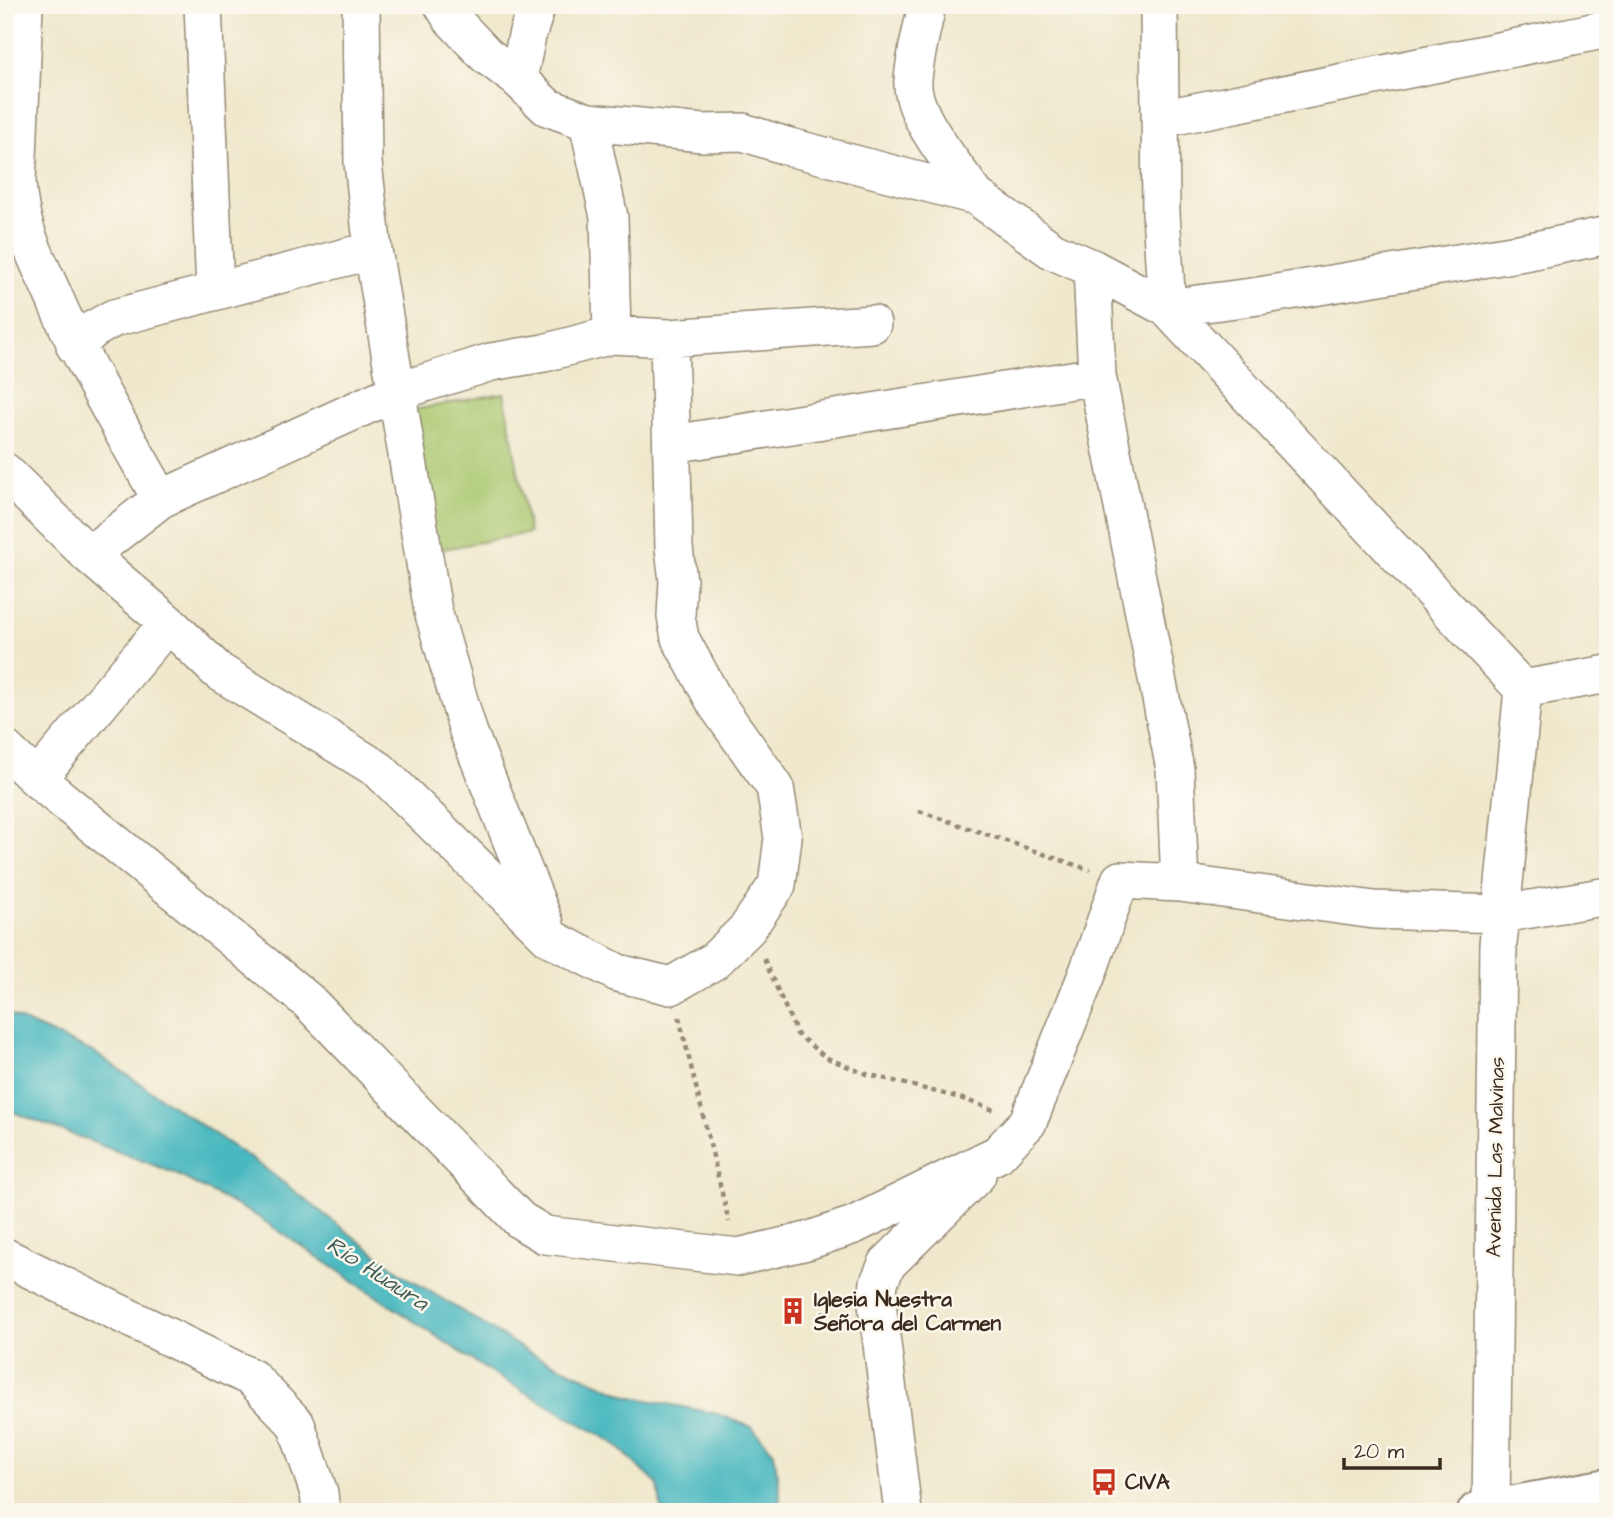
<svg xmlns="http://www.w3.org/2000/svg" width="1613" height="1517" font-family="'Architects Daughter',sans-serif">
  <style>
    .green { fill: #aac86f; stroke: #727946; stroke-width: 2 }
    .water { fill: #49b8c0; stroke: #42716f; stroke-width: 2 }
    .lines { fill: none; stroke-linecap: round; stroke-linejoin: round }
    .minor-casing { stroke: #958975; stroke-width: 40 }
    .major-casing { stroke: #958975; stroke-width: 42 }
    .path { stroke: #958975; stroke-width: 4.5; stroke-dasharray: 5 5; stroke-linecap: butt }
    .minor { stroke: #fff; stroke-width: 37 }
    .major { stroke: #fff; stroke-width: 38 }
    .labels { text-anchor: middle; stroke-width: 5; stroke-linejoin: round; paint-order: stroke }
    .street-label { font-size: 21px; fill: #3b2a1e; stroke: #fbf7ec }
    .poi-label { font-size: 21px; font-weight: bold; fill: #3b2a1e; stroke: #fbf7ec; text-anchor: start }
    .water-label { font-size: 23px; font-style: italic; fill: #405c57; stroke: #fbf7ec }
  </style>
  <rect width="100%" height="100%" fill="#fbf7ec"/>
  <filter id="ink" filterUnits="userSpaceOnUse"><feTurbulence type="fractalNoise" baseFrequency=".0143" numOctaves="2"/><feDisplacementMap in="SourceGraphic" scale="14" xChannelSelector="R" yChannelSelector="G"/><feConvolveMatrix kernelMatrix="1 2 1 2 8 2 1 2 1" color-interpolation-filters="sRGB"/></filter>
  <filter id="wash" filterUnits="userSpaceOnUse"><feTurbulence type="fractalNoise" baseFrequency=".00686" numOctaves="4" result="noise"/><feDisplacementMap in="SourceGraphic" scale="28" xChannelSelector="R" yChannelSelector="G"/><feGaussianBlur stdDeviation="1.57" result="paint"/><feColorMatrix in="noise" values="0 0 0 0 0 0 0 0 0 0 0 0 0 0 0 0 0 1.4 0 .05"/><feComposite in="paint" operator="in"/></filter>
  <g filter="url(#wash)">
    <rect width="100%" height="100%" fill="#efe8cc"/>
    <path class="green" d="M504,393L529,533L432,551L407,411Z"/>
    <path class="water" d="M5,1013L95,1053L263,1167L402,1274L528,1352L628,1396L717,1414L752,1427L774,1453L780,1493L779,1512H662L658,1485L614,1443L490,1372L255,1215L172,1172L5,1109Z"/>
  </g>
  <g filter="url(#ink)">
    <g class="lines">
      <defs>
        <path id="minor" d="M24,5L17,184C20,226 34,253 51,290C82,363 122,430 161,499L89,555
          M203,5L215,291
          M361,5L363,163L373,250L433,611L468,731L545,924
          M443,5L451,18L486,55L518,79L547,107L588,122L703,133L743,132L786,146L976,196L1053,251L1092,268L1167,308L1259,296L1530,251L1608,235
          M927,5C922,30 915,55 913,80C910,115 956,167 976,196
          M1159,5L1161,213L1167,308L1523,689
          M518,79L527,36L537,5
          M1160,119L1608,29
          M588,122L609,217L612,335
          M1092,268L1097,376L1175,769L1180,883
          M75,346L94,329L114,318L373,250
          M673,444L1097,376
          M5,472L89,555L168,623L218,671L379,770L550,938L618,973L671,986L714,961L747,929L777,885L783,838L775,787L716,704L680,638L676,616L678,581L674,548L669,338
          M161,499L396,392L491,362L544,353L612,335L669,338L872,324
          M5,749L37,779L308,1001L520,1220L545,1235L738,1257L807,1241L854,1225L998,1154L1028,1122L1088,972L1120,880L1180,883L1374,910L1501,914L1523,689L1608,674
          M37,779L168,623
          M5,1257L252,1378L296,1424L319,1493L321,1512
          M1491,1509L1498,944L1501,914L1608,896
          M903,1512L877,1304L879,1282L887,1264L977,1175"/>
        <path id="major" d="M1477,1512L1608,1488"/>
      </defs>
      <use href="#minor" class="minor-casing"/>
      <use href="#major" class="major-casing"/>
      <path class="path" d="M919,811L1090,870
        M764,959L797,1034L825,1057L863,1073L960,1098L994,1110
        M679,1017L729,1222"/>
      <use href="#minor" class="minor"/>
      <use href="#major" class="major"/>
    </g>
  </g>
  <defs>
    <symbol id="building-bare" viewBox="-9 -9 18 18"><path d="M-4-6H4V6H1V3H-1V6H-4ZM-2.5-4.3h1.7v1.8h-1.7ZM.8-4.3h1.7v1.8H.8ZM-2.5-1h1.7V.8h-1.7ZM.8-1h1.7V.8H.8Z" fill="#c8321e" stroke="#fbf7ec" stroke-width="2.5" paint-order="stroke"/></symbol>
    <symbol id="bus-bare" viewBox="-9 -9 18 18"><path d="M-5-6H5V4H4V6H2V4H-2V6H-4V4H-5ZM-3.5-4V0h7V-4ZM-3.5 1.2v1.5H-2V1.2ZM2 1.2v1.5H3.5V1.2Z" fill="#c8321e" stroke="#fbf7ec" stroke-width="2.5" paint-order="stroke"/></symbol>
  </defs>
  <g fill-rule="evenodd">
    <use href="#building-bare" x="774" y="1292" width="38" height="38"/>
    <use href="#bus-bare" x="1085" y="1463" width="38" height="38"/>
  </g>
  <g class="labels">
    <g class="street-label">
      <text transform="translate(1495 1157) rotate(-89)" y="7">Avenida Las Malvinas</text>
    </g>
    <g class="poi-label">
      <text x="814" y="1306">Iglesia Nuestra<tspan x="814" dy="24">Señora del Carmen</tspan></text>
      <text x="1125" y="1489">CIVA</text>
    </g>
    <g class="water-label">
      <text transform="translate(378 1273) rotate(33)" y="8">Río Huaura</text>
    </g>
  </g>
  <rect width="1613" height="1517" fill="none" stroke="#fbf7ec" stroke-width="28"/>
  <path d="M1344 1458v10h96v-10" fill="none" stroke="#3b2a1e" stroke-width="3.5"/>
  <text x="1354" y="1458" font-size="21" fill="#3b2a1e" stroke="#fbf7ec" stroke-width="5" paint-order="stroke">20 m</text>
</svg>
